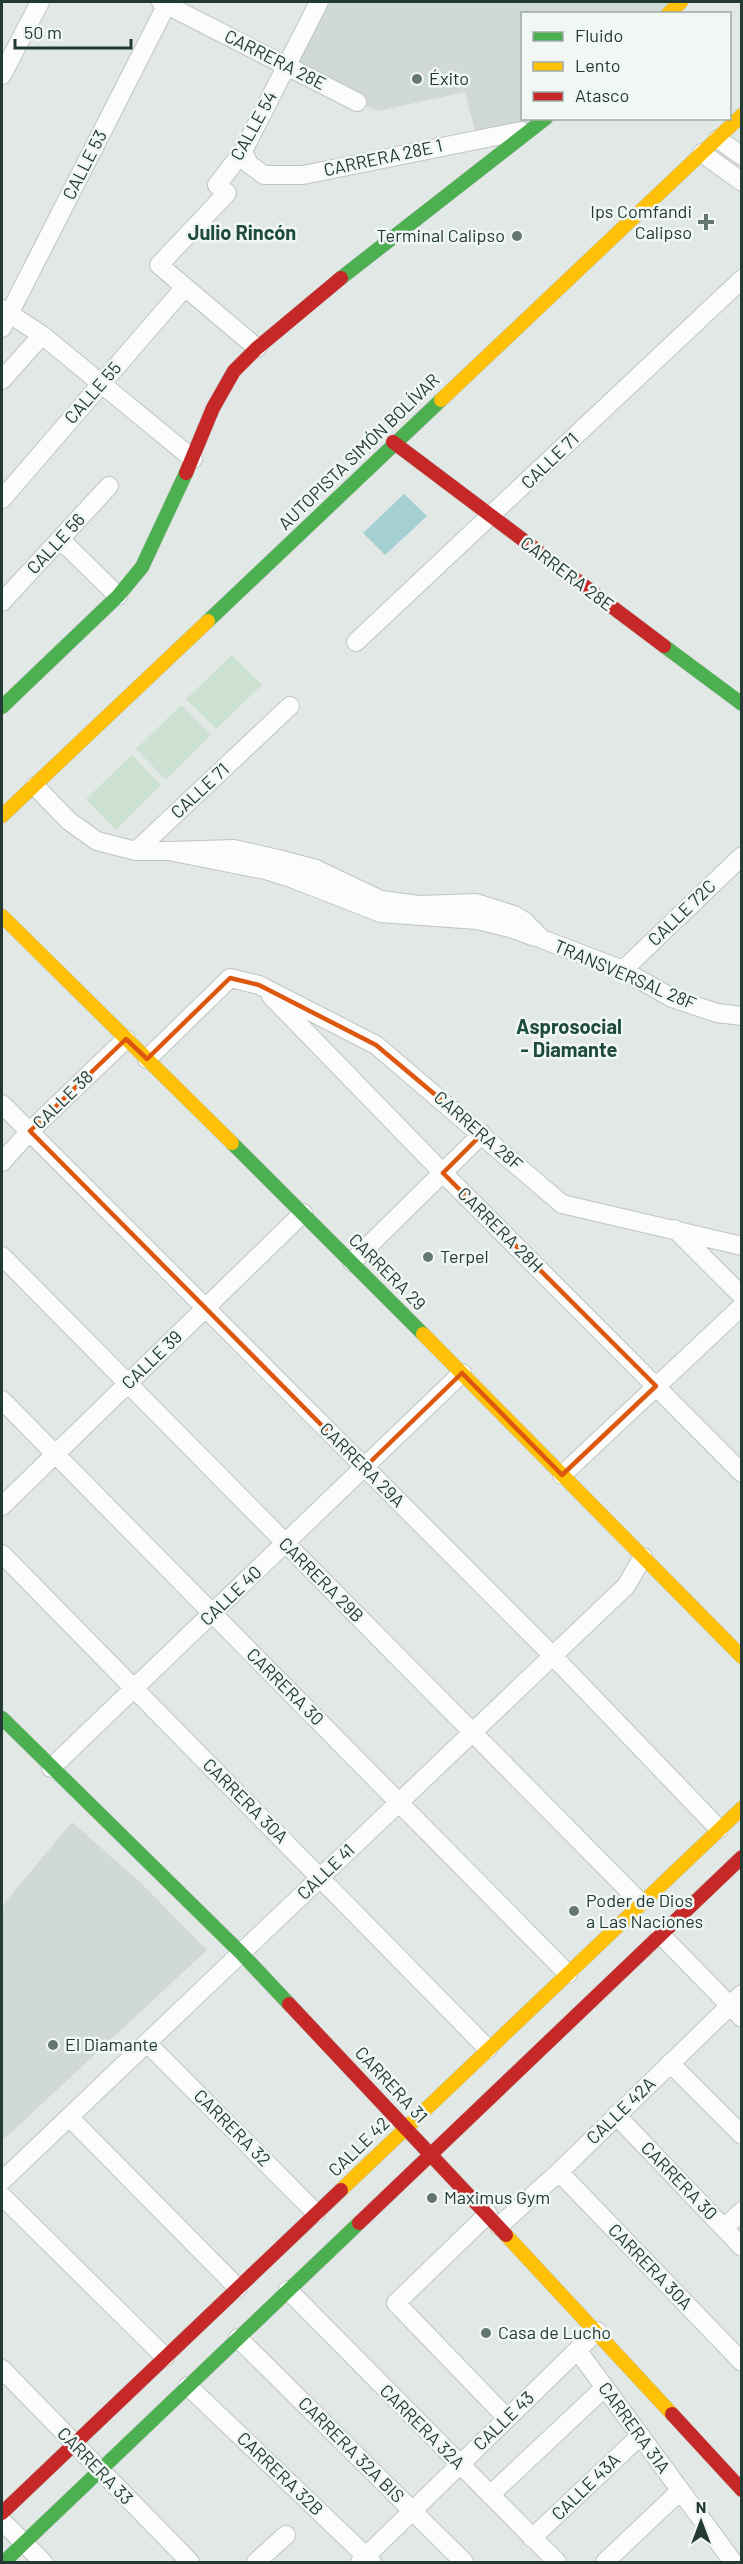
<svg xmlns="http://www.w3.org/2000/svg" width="743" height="2564" font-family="Barlow,sans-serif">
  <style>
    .built { fill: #d1d9d5 }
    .green { fill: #cce1d2 }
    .water { fill: #a4d0d4 }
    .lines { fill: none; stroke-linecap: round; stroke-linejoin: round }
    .street-casing { stroke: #bfc5c2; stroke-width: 20 }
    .fast-casing { stroke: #bfc6c3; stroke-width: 15 }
    .slow-casing { stroke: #bfc6c3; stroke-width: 15 }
    .jam-casing { stroke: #bfc6c3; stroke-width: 15 }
    .street { stroke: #fbfcfb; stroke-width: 18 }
    .fast { stroke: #4caf50; stroke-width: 14 }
    .slow { stroke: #ffc107; stroke-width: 14 }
    .jam { stroke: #c62828; stroke-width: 14 }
    .marked { fill: none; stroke: #de570e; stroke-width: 4.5; stroke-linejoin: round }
    .poi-dot { fill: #657771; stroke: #f1f7f4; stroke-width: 2 }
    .labels { text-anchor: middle; stroke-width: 5; stroke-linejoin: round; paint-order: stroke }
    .street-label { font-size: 18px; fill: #223a33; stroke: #f1f7f4 }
    .poi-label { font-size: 18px; fill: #223a33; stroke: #f1f7f4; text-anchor: start }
    .neighbourhood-label { font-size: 20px; font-weight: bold; fill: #1f4b3f; stroke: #f1f7f4 }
  </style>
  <rect width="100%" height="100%" fill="#e2e8e5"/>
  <path class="built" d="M319,2H681L668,13L522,14V118L546,119L477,139L465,92L378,111L357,102L287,65Z
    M72,1822L142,1884L207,1950L2,2141V1906Z"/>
  <path class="green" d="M232,655L262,685L216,729L186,699Z
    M181,705L211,735L166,780L136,749Z
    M132,755L161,785L116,830L86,799Z"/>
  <path class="water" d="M404,494L427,516L385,555L363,533Z"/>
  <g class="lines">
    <defs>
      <path id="street" d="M161,2L357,102
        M2,75L40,2
        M718,139L742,156
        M243,151L249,164L264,175H303L521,131
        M702,153L742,182
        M2,309L42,335L193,459
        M2,328L168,2
        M257,348L159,265L227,193L217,185L243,151L319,2
        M2,380L42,335
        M2,499L185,287
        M61,540L118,596
        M2,602L109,486
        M356,642L742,279
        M35,786L69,821L97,841L136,851H169L265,870L291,878L381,913L477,920L510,928L535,937
        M136,851L290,706
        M169,851L234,849L278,859L316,869L381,900L419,905L476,903L514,915L524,921L542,939L623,970L672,998L717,1013L742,1016
        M623,970L742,856
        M271,996L443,1173L742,1473
        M147,1059L230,978L259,985L376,1045L562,1204L742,1246
        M2,1104L553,1656L719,1829
        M2,1162L30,1131L126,1039
        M675,1229L742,1296
        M2,1256L641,1903
        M352,1262L482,1134
        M2,1400L568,1974
        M562,1475L742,1306
        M2,1506L303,1213
        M2,1554L488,2049
        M51,1768L462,1373
        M660,1934L742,2018
        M147,2043L316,2213
        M670,2063L742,2135
        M616,2115L742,2247
        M69,2117L238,2288
        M559,2172L742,2362
        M2,2181L626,1586L643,1557
        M2,2196L165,2357
        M488,2214L396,2303L507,2418
        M499,2226L559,2172L742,1994
        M724,2228L742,2211
        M288,2290L557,2562
        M238,2338L464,2562
        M578,2351L733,2562
        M2,2369L190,2562
        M188,2386L372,2562
        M490,2495L604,2388
        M2,2521L43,2562
        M532,2538L640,2436
        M256,2562L286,2535
        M360,2562L597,2331
        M605,2562L680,2491"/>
      <path id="fast" d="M341,278L546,118
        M208,621L441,400
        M664,646L742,704
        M2,707L118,596L142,567L186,473
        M232,1143L423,1334
        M2,1718L241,1953L289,2004
        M4,2562L359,2223"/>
      <path id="slow" d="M668,14L681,2
        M441,400L742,115
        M2,816L208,621
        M2,916L232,1143
        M423,1334L742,1657
        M341,2190L742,1808
        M506,2235L672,2414"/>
      <path id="jam" d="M393,442L664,646
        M186,473L213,408L234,371L257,348L341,278
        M289,2004L506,2235
        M359,2223L742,1857
        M672,2414L742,2490
        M2,2513L341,2190"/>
    </defs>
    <use href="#street" class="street-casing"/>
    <use href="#fast" class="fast-casing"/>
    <use href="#slow" class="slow-casing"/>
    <use href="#jam" class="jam-casing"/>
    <use href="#street" class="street"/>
    <use href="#fast" class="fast"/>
    <use href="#slow" class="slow"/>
    <use href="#jam" class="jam"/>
  </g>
  <path class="marked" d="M230,978L259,985L376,1045L482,1134L443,1173L656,1386L562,1475L462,1373L364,1468L30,1131L126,1039L147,1059Z"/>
  <g class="poi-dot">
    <circle cx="417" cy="79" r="6"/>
    <path d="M703 213h6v6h6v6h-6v6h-6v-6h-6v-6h6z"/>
    <circle cx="517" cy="236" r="6"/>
    <circle cx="428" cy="1257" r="6"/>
    <circle cx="574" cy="1911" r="6"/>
    <circle cx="53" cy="2045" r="6"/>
    <circle cx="432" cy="2198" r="6"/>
    <circle cx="486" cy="2333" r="6"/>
  </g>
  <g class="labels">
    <g class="street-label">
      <text transform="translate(275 60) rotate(27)" y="6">CARRERA 28E</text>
      <text transform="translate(254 126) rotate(-61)" y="6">CALLE 54</text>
      <text transform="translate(383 158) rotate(-12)" y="6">CARRERA 28E 1</text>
      <text transform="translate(85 165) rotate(-63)" y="6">CALLE 53</text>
      <text transform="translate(93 393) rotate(-49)" y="6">CALLE 55</text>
      <text transform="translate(359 452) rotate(-44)" y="6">AUTOPISTA SIMÓN BOLÍVAR</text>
      <text transform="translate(550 461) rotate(-44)" y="6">CALLE 71</text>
      <text transform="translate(56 544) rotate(-47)" y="6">CALLE 56</text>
      <text transform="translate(567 574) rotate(37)" y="6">CARRERA 28E</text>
      <text transform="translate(200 791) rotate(-43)" y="6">CALLE 71</text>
      <text transform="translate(682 913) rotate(-44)" y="6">CALLE 72C</text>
      <text transform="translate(625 975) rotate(23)" y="6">TRANSVERSAL 28F</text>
      <text transform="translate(63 1100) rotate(-44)" y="6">CALLE 38</text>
      <text transform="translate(478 1131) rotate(41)" y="6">CARRERA 28F</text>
      <text transform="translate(500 1230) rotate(45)" y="6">CARRERA 28H</text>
      <text transform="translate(387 1272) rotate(45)" y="6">CARRERA 29</text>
      <text transform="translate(152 1360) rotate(-44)" y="6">CALLE 39</text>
      <text transform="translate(362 1465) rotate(45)" y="6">CARRERA 29A</text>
      <text transform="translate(321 1580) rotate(45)" y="6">CARRERA 29B</text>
      <text transform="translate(231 1596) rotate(-44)" y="6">CALLE 40</text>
      <text transform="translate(285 1687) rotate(45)" y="6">CARRERA 30</text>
      <text transform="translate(245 1801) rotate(45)" y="6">CARRERA 30A</text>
      <text transform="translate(326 1872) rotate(-44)" y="6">CALLE 41</text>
      <text transform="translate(391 2085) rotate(47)" y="6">CARRERA 31</text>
      <text transform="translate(621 2111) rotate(-44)" y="6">CALLE 42A</text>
      <text transform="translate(232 2128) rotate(45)" y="6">CARRERA 32</text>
      <text transform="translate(359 2147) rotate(-44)" y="6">CALLE 42</text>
      <text transform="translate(679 2181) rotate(46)" y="6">CARRERA 30</text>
      <text transform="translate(650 2267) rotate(46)" y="6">CARRERA 30A</text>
      <text transform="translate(504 2421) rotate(-44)" y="6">CALLE 43</text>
      <text transform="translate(422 2427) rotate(45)" y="6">CARRERA 32A</text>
      <text transform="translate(634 2428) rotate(54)" y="6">CARRERA 31A</text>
      <text transform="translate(351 2450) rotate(45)" y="6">CARRERA 32A BIS</text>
      <text transform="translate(95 2466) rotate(46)" y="6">CARRERA 33</text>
      <text transform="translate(280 2474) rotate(44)" y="6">CARRERA 32B</text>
      <text transform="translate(586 2487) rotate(-44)" y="6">CALLE 43A</text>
    </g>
    <g class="poi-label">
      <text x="429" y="85">Éxito</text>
      <text x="692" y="218" text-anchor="end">Ips Comfandi<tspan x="692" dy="21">Calipso</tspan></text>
      <text x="505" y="242" text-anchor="end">Terminal Calipso</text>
      <text x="440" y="1263">Terpel</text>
      <text x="586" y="1907">Poder de Dios<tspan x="586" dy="21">a Las Naciones</tspan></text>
      <text x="65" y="2051">El Diamante</text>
      <text x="444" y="2204">Maximus Gym</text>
      <text x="498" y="2339">Casa de Lucho</text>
    </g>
    <g class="neighbourhood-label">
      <text x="242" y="240">Julio Rincón</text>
      <text x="569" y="1034">Asprosocial<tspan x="569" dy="23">- Diamante</tspan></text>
    </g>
  </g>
  <rect width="743" height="2564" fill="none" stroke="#223a33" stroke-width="6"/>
  <rect x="521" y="12" width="210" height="108" fill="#f1f7f4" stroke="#9eaba7" stroke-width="1.5"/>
  <rect x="533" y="32" width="30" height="9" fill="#4caf50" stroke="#9eaba7" stroke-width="1.5"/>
  <text x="575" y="42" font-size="18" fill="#223a33">Fluido</text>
  <rect x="533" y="62" width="30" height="9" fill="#ffc107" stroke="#9eaba7" stroke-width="1.5"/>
  <text x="575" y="72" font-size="18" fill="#223a33">Lento</text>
  <rect x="533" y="92" width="30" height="9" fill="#c62828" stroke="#9eaba7" stroke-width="1.5"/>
  <text x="575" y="102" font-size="18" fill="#223a33">Atasco</text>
  <g transform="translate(701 2522)" stroke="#f1f7f4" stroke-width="4.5" paint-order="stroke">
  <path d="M0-4.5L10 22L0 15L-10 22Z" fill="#223a33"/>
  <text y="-9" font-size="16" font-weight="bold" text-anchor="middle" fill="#223a33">N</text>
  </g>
  <path d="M15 39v9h116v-9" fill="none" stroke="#223a33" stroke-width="3"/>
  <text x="24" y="39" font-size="18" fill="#223a33" stroke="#f1f7f4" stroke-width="4.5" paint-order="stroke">50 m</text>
</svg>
